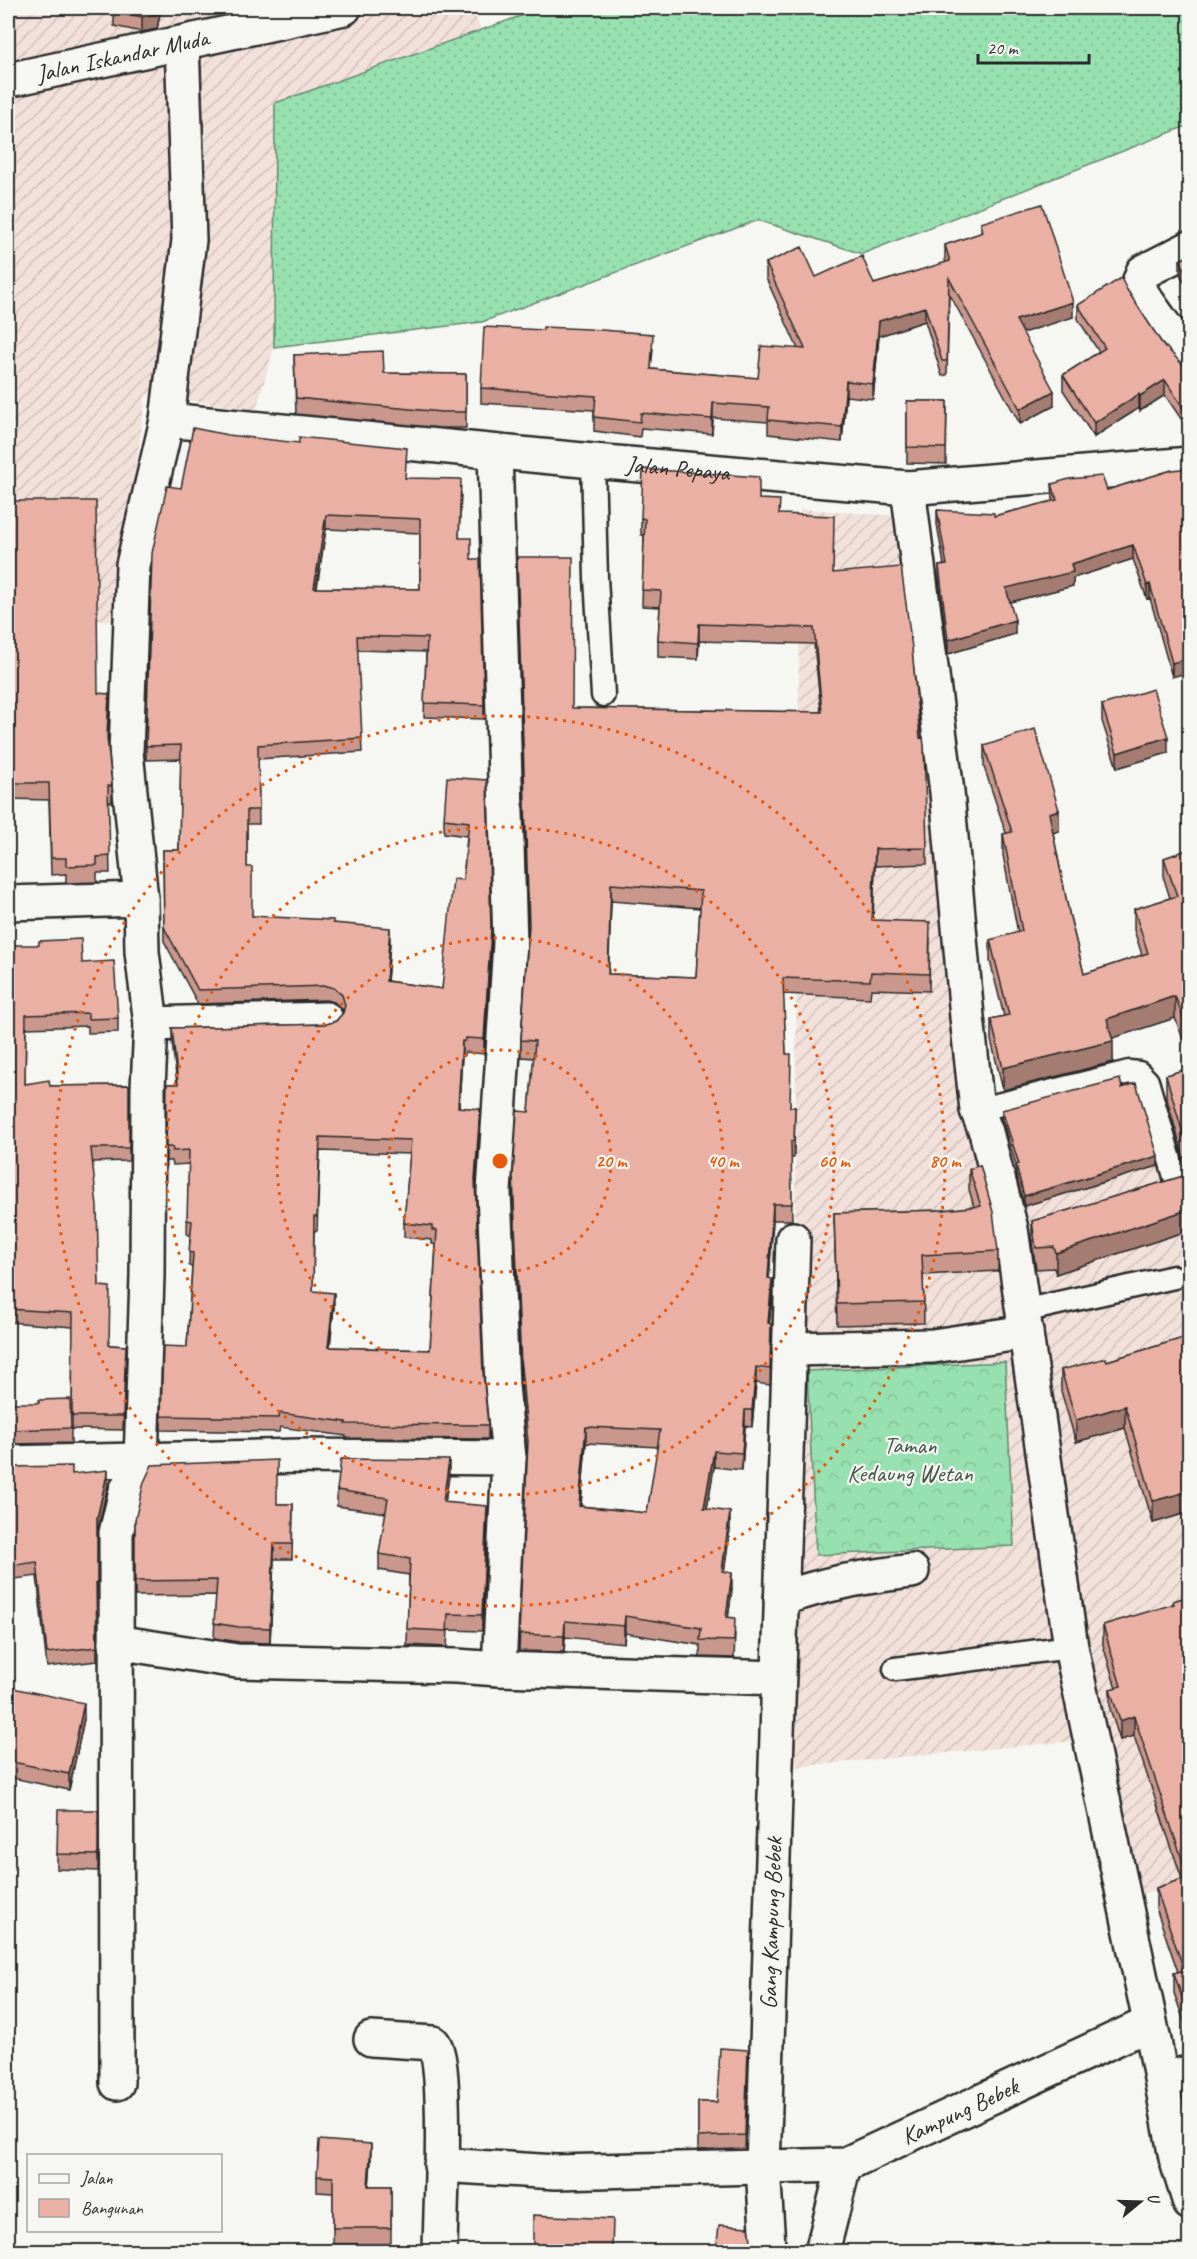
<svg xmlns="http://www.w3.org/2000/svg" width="1197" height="2259" font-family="Caveat,sans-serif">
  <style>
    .industrial { fill: url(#industrial-furrows) }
    .grass { fill: url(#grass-dots); stroke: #61866d; stroke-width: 1.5 }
    .forest { fill: url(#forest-crowns); stroke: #61866d; stroke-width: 1.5 }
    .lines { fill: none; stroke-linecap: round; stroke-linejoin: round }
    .service-casing { stroke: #2b2b2b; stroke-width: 27 }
    .minor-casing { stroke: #2b2b2b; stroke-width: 38 }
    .tertiary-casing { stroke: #2b2b2b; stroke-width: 38 }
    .service { stroke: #f6f6f2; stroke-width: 22 }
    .minor { stroke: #f6f6f2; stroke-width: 33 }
    .tertiary { stroke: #f6f6f2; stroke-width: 33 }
    .wall { fill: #c9978c; stroke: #2b2b2b; stroke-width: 1.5; fill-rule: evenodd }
    .shaded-wall { fill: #a47b72; stroke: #2b2b2b; stroke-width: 1.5 }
    .building { fill: #eab0a3; stroke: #2b2b2b; stroke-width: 1.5; fill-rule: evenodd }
    .ring { fill: none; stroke: #e8590c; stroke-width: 3; stroke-dasharray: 3 6 }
    .labels { text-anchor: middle; stroke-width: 4.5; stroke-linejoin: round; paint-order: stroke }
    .street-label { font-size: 24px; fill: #2b2b2b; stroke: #f6f6f2 }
    .park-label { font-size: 24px; fill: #46584c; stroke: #f6f6f2 }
    .centre { fill: #e8590c; stroke: #f6f6f2; stroke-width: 3 }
    .ring-label { font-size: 18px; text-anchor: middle; font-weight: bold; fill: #e8590c; stroke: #f6f6f2; stroke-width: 4.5; stroke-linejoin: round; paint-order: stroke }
  </style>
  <defs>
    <pattern id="industrial-furrows" width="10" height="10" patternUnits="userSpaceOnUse" patternTransform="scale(1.5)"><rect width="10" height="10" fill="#f2e1da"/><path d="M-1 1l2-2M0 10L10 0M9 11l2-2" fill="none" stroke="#d0c1bb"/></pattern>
    <pattern id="grass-dots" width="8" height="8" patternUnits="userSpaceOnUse" patternTransform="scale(1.5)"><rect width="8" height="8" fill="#97e0af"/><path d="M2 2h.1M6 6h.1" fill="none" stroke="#82c097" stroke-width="1.8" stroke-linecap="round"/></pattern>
    <pattern id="forest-crowns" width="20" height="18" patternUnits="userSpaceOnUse" patternTransform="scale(1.5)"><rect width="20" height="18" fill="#97e0af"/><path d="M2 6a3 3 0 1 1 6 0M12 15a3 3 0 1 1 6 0" fill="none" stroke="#82c097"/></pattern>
  </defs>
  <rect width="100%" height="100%" fill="#f6f6f2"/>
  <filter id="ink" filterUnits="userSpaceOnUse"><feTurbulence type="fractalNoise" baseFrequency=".0167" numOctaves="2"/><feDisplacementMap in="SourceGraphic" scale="12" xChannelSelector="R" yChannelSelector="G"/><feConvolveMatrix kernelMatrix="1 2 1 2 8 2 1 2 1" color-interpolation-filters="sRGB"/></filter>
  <g filter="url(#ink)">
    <path class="industrial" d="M8,8H213V24L268,8H472L481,30L275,104L274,347L256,410L146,394L115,621L8,615Z
      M800,509L901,516L980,1115L1146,1061L1187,1180L1189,1179V1879L1110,1904L1075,1741L783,1768L778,1680L795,1210Z"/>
    <path class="grass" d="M543,8H1189V125L862,254L758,220L482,322L274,347L275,103Z"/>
    <path class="forest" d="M1005,1362L1014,1546L816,1555L807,1371Z"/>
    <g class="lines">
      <defs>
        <path id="service" d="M593,461L596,578L603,695
          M977,1110L1129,1072L1139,1073L1147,1081L1176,1180
          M1023,1311L1174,1277
          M895,1669L1071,1647"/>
        <g id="minor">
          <path d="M1190,248L1143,272L1139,283L1142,294L1190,362"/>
          <path id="s1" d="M167,420L593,461L908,488L1190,464"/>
          <path d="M908,488L947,792L967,1017L977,1110L986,1132L1011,1229L1071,1647L1154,2041L1176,2158L1190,2203"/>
          <path d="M8,903L141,899"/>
          <path d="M151,1024L326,1019"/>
          <path d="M789,1349L933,1346L1026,1332"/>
          <path d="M8,1463L301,1456L509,1458L502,1385L494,1192L510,943L495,452"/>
          <path d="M781,1599C826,1583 864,1577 912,1571"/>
          <path d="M116,1642L237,1661L456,1666L499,1669L778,1678"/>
          <path d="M499,1669L509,1458"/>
          <path d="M371,2039L433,2043C449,2058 440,2220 440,2252"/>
          <path d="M1162,2078L1190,2073"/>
          <path d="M117,2083L116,1533L126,1491L141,1461L147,1276L148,1088L151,1024L142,952L141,899L126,752L133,565L167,420L189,240L182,43"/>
          <path id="s2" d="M441,2165L556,2172L844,2165L1150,2023"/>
          <path id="s3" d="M768,2245L763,2168L793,1239"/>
          <path d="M822,2252L844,2165"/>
        </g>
        <g id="tertiary">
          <path id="s4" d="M8,80L344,8"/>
        </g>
      </defs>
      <use href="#service" class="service-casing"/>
      <use href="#minor" class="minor-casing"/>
      <use href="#tertiary" class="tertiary-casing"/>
      <use href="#service" class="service"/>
      <use href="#minor" class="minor"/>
      <use href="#tertiary" class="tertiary"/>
    </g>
    <path class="wall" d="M161,8L157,29L142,32L114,26V11Z
      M981,223L1073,317L1022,333L1054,406L1020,424L949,293L947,375L942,376L925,321L879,336L873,399L846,396L842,442L768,434V422L713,418L712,434L641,428L640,437L594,431V410L481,403V388L653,349L651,369L758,378L798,349L766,278V263L816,277L874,284L946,263L945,260V245L981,233Z
      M1190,255V293L1180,274V260Z
      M1127,290L1165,348L1182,364L1190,366V432L1165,395L1140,411L1139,408L1094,437L1063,390V375L1099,352L1078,319V305Z
      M294,355L384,373L466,374V428H441L296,414Z
      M907,401H947L946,464L907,463Z
      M1172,470V677L1150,598L1147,599L1133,559L1073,578V586L1010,602L1015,634L948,654L939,580V566L944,565L937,524V510L994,516L1053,501L1052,484L1107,490Z
      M406,478L461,493L459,538L471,559L484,705V719L424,717L426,652L357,650L362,752L258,759L259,824H247V867L252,916L333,923L390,942L387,981L442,989L463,880L467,836L444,833V819L487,780L491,943L484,1054L465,1052V1055H462L459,1107L480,1123L476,1187L483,1372L488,1425V1439L346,1438V1436L280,1427L279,1432L161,1430V1416L187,1347L192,1267L189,1266L190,1235L187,1234L189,1164L173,1165L172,1161H166L167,1084H177L172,1042V1028L327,1024L336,1021L343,1013L342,1009L334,1002L326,1000L198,1004L164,941L163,850H179L181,759L146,760V746L181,488ZM326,529L420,533V589L317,588ZM320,1151L410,1154L404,1223V1237L432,1240V1244H436L430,1350L330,1347L334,1307L313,1291L314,1231H317Z
      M759,499L780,514L834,573L927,848V864L875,866L873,920L930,938L929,991L871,989L870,998L783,994L786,1054L790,1107H795L794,1158H791L792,1220H773L769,1279L772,1295L769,1323L771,1340L770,1385L756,1383L752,1427L745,1426L742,1470L714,1467L707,1509L730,1529L724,1572L732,1589L728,1618L735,1634L734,1658L700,1657V1645L625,1633L624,1643L565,1637L564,1652L519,1651L527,1453L521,1384L513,1176L529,1112L534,1058L521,1057V1040L528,931L517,557L572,708L821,712L814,644L699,641L698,659L658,657V640L660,607L642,606L644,535H641V518ZM611,901L700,908L696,977L608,974ZM586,1443L658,1447L647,1513L581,1506Z
      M8,501L98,693L109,711L108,741L112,786V802H108L110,873H97V882L66,883V874L51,875L49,800L8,799Z
      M1102,705L1168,753L1117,768L1102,721Z
      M984,746L1059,831L1053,833L1069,913L1084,974L1142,955L1134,930V909L1170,898L1164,879V858L1190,849V1057L1175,1018L1112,1038L1113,1062L1003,1090L991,1040V1019L1004,1016L990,961V940L1018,933L1003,855V834L1006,833L984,767Z
      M8,945L82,963L118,1018V1032L88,1033V1026L26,1028L25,1084L50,1086L129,1085V1161L92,1162L99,1286L109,1345L126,1346L123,1430L72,1429L73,1327L8,1322Z
      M1190,1068V1158H1184L1166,1096V1075Z
      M1122,1088L1158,1166L1024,1206L1016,1174V1165L1002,1119V1110Z
      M969,1169L998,1251V1271L923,1275L924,1323L837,1325L834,1213L943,1210L974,1207L969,1189Z
      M1190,1174V1230L1056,1274L1054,1268L1036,1269L1032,1242V1221Z
      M1190,1336V1512L1153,1523L1125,1428L1076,1442L1061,1391V1370L1107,1361Z
      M8,1403L71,1428V1443L8,1444Z
      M8,1467L72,1474L108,1485L97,1533V1596H96L97,1661L47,1667L37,1576L8,1580Z
      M449,1476L445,1502L487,1522L482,1631L448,1630L447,1647L407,1645L409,1575L379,1570V1554L386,1513L337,1506V1490Z
      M277,1504H293L292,1559H274L270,1643L239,1642L214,1638L216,1595L135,1596V1520Z
      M1190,1596V2052L1184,2031V2021L1174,1993V1973L1178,1972L1156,1908V1888L1182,1879L1134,1736L1120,1740L1110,1709V1689L1116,1688L1103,1645V1625L1173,1605V1601Z
      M8,1687L84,1719L69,1790L8,1777Z
      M98,1810V1871L57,1869V1854Z
      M748,2063L745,2149L698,2150V2102H717Z
      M371,2160L369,2186H391V2244H333V2193L317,2192V2176Z"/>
    <path class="shaded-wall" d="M158,8H161L157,29L142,32V17Z
      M1073,302V317L1016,335V320Z
      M925,307V321L879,336L873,399V384L879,321Z
      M1165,380V395L1140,411V396Z
      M846,381V396L842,442V427Z
      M1054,391V406L1020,424V409Z
      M1139,394V408L1094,437V423Z
      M713,403V418L712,434V419Z
      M326,515V529L314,602V588Z
      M1133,545V559L1073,578V586L1006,603V588L1071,564Z
      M1150,584V598L1147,599V585Z
      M1015,620V634L948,654V640Z
      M699,624V641L698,659V643Z
      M1190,658V672L1172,677V663Z
      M1168,737V753L1117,768V753Z
      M1059,810V831L1049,834V813Z
      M875,849V866L872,937V920Z
      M611,884V901L608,990V974Z
      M390,928V942L386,995V981Z
      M491,929V943L484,1054V1039Z
      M1175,996V1018L1107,1040V1019Z
      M462,1041V1055L458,1121V1107Z
      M1113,1041V1062L1003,1090V1068Z
      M480,1109V1123L475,1193V1179Z
      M1158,1156V1166L1024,1206V1196Z
      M773,1204V1220L768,1295V1278Z
      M1190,1209V1230L1056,1274V1253Z
      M772,1279V1295L768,1340V1323Z
      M334,1293V1307L328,1361V1347Z
      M756,1367V1383L752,1427V1410Z
      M1125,1406V1428L1076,1442V1420Z
      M745,1410V1426L742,1470V1453Z
      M586,1427V1443L579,1523V1506Z
      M714,1451V1467L704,1525V1508Z
      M449,1460V1476L443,1517V1502Z
      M108,1470V1485L97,1533V1518Z
      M1190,1491V1512L1153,1523V1501Z
      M487,1506V1522L482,1631V1615Z
      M730,1512V1529L722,1588V1571Z
      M274,1544V1559L270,1643V1628Z
      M732,1573V1589L726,1634V1617Z
      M625,1616V1633L624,1643V1626Z
      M565,1621V1637L564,1652V1636Z
      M84,1703V1719L69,1790V1774Z
      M1134,1716V1736L1120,1740V1721Z
      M371,2144V2160L368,2202V2186Z"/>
    <path class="building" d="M115,8H158L157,14L142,17L114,11Z
      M1042,204L1073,302L1016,320L1054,391L1020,409L949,278L947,361H942L925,307L879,321L873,384L846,381L842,427L768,420L769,407L713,403L712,419L641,413L640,422L594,417L596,396L481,388L484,327L543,330V327L588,329L653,334L651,369L758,378L761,346L805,349L766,263L802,247L816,277L862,256L874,284L950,261L945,245L983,232L981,223Z
      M1190,255V279L1180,260Z
      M1121,278L1127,290L1165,348L1166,347L1182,364L1190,366V418L1165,380L1140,396L1139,394L1094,423L1063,375L1105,348L1078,305Z
      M383,351L384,373L466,374V412H441L296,398L294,355Z
      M907,401H947L946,448L907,447Z
      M193,428L228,435L299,443V437L407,448L405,478L461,479L459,538H471V559H480L484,705L424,703L427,638L357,636L362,738L258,745L259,810H247V867H252V916L333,920V923L390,928L386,981L442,989L453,879L463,880L469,822L444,819L447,777L487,780L491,929L484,1039L465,1038V1041H462L458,1107L480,1109L475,1179L483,1372L488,1425L346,1424V1422L280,1413L279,1418L161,1416L163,1346L187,1347L193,1253L189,1252L192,1221L187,1220L189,1150L173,1151L172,1147H166L167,1084H178L172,1028L327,1024L336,1021L343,1013L345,1005L342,995L334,988L326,986L198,990L164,927L163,850H179L181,745L146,746L152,553L167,486L181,488ZM326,515L420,519V589L314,588ZM320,1137L411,1140L404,1223L432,1226V1230H437L430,1350L328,1347L334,1293L313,1291L314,1217H317Z
      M1190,468V658L1172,663L1150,584L1147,585L1133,545L1071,564L1073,572L1006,588L1015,620L948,640L939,566L947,565L937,510L994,513V516L1057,500L1052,484L1069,479L1102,476L1107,490L1172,470Z
      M643,469L759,477V499L780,500L779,514L834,516L833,573L901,567L912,648L920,738L923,737L924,746L927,848L875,849L872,920L930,922L929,974L871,972L870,981L783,978L786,1054H791L790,1107H795L794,1141H791L792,1204H773L768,1278L772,1279L768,1323L771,1324L770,1369L756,1367L752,1410H745L742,1453L714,1451L704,1508L730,1512L722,1571L732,1573L726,1617L735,1618L734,1641L700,1640L701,1628L625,1616L624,1626L565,1621L564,1636L519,1634L528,1442L521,1367L513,1176L517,1111L529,1112L535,1041L521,1040L529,926L517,557H573L572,708L822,712L814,628L699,624L698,643L658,640L661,591L642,590L645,519L641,518ZM611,884L701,891L696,977L608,974ZM586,1427L660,1430L647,1513L579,1506Z
      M8,501H96L98,693L109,694L107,737L112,786H108L110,856L97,857V865L66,866V858H51L49,783H8Z
      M1153,689L1168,737L1117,753L1102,705Z
      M1035,729L1059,810L1049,813L1069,913L1084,974L1148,953L1134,909L1177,896L1164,858L1190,849V1035L1175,996L1107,1019L1113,1041L1003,1068L991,1019L1009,1015L990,940L1022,931L1003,834L1012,832L984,746Z
      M81,939L82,963L114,961L118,1018L88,1019V1013L26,1015L25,1084L49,1080L50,1086L129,1085V1148H91L97,1207L99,1286L110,1287L109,1345L126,1346L123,1416H72L73,1313L8,1309V945H39V941Z
      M1190,1068V1137H1184L1166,1075Z
      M1120,1079L1122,1088L1136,1083L1158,1156L1024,1196L1016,1165L1019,1164L1002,1110Z
      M980,1165L993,1212L998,1251L922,1255L924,1302L837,1304L834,1213L943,1210L981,1206L969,1169Z
      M1190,1174V1209L1056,1253L1054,1247L1036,1248L1032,1221Z
      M1190,1336V1491L1153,1501L1125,1406L1076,1420L1061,1370L1106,1358L1107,1361Z
      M70,1399L71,1428L8,1430V1403H39V1400Z
      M341,1459L449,1460L443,1502L487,1506L482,1615L448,1614L447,1631L407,1629L410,1559L379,1554L388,1498L337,1490Z
      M277,1460V1504H293L292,1544H274L270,1628L239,1627L214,1623L217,1580L135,1581V1520L144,1482L152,1465Z
      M72,1466V1474L108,1470L97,1518V1582H96L97,1647L47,1653L37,1562L8,1566V1467Z
      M1190,1596V2032L1184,2011L1186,2010L1174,1973L1184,1970L1156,1888L1188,1877L1134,1716L1120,1721L1110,1689L1121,1686L1103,1625L1174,1604L1173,1601Z
      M8,1687L84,1703L69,1774L8,1761Z
      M58,1810H98V1855L57,1854Z
      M720,2048L748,2050L745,2135L698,2137V2102H717Z
      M319,2140L371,2144L368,2186H391V2228H333V2177L317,2176Z
      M533,2215L613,2219L612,2252H533Z
      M719,2225L749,2227L752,2247L757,2252H716Z"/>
  </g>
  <g class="ring">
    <circle cx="500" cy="1161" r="111"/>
    <circle cx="500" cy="1161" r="223"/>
    <circle cx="500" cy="1161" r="334"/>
    <circle cx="500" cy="1161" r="445"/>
  </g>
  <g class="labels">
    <g class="street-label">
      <text dy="8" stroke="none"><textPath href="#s4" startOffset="117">Jalan Iskandar Muda</textPath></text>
      <text dy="8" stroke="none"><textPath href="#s1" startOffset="513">Jalan Pepaya</textPath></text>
      <text dy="8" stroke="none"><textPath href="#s3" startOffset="322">Gang Kampung Bebek</textPath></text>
      <text dy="8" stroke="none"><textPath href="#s2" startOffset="531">Kampung Bebek</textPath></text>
    </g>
    <g class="park-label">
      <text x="910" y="1453">Taman<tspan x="910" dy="28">Kedaung Wetan</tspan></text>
    </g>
  </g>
  <circle cx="500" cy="1161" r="9" class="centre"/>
  <g class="ring-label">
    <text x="611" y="1167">20 m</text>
    <text x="723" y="1167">40 m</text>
    <text x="834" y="1167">60 m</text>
    <text x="945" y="1167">80 m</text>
  </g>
  <rect width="1197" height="2259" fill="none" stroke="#f6f6f2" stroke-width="30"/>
  <rect x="15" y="15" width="1167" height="2229" fill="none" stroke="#2b2b2b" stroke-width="2" filter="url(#ink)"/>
  <rect x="27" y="2154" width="195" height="78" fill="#f6f6f2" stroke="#a5a5a2" stroke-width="1.5"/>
  <rect x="39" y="2174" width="30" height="9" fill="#f6f6f2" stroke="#a5a5a2" stroke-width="1.5"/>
  <text x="81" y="2184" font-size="18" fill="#2b2b2b">Jalan</text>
  <rect x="39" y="2199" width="30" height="18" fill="#eab0a3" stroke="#a5a5a2" stroke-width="1.5"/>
  <text x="81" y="2214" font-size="18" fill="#2b2b2b">Bangunan</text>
  <g transform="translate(1140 2202) rotate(71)" stroke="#f6f6f2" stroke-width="4.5" paint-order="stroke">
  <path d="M0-4.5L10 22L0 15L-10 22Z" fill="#2b2b2b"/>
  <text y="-9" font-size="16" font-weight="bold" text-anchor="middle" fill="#2b2b2b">U</text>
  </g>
  <path d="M978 54v9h111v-9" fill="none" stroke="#2b2b2b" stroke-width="3"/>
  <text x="987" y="54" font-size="18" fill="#2b2b2b" stroke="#f6f6f2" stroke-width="4.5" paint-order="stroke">20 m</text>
</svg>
